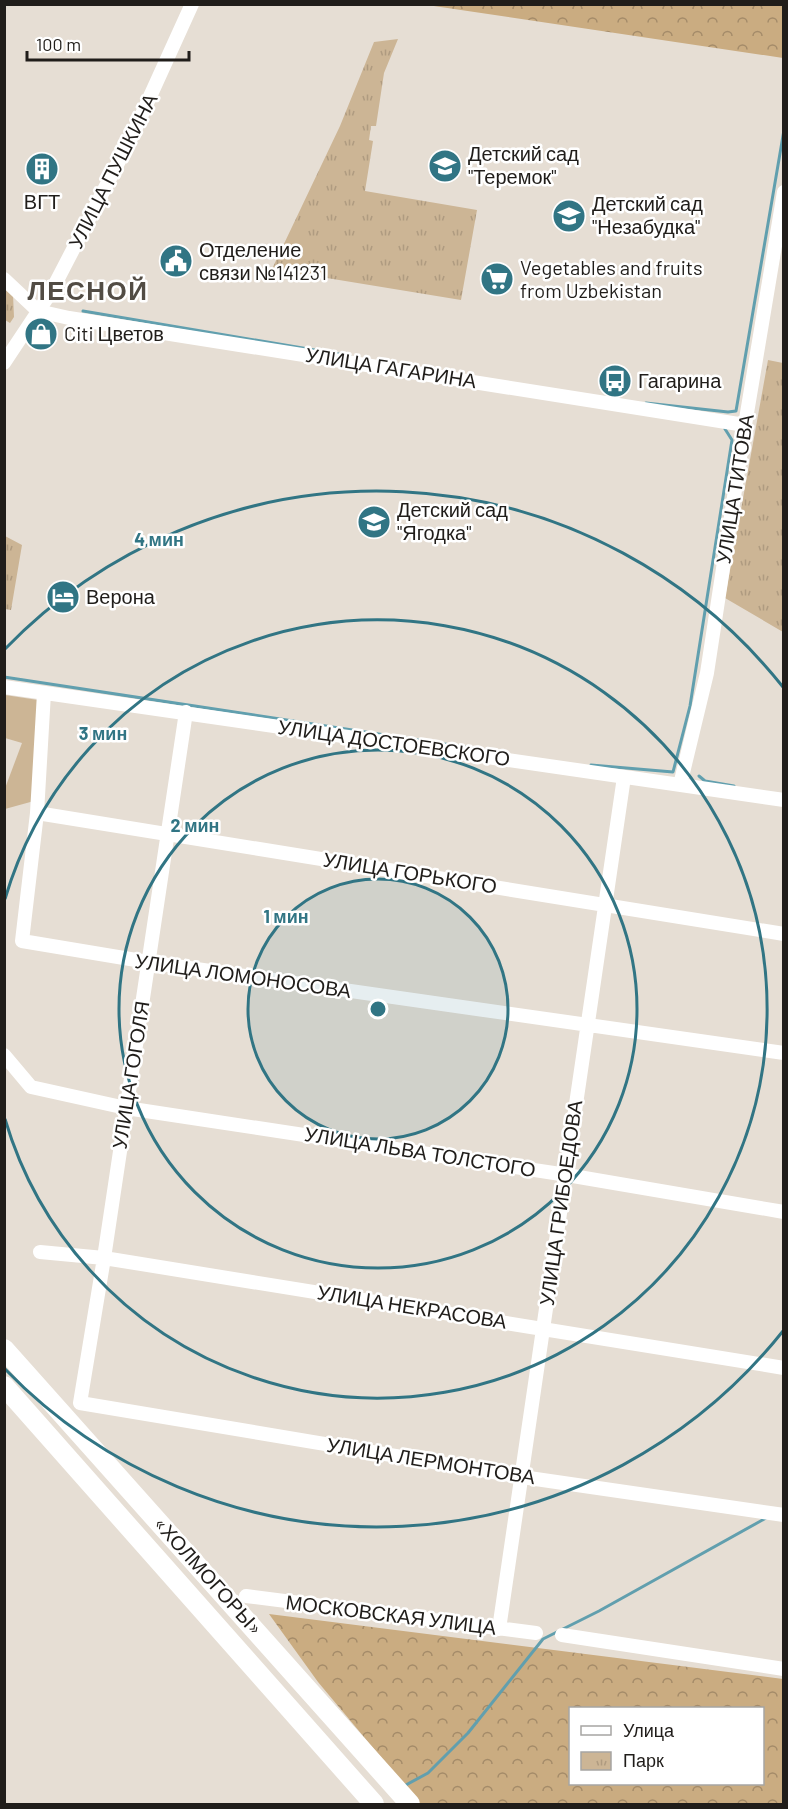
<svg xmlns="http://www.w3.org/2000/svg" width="788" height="1809" font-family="Barlow,sans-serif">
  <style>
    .grass { fill: #ccb595 }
    .forest { fill: url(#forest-crowns); fill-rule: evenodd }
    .park { fill: url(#park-tufts) }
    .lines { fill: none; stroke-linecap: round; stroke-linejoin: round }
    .stream { stroke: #619fae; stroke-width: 3 }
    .minor { stroke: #fff; stroke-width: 14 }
    .highway { stroke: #fff; stroke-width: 20 }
    .ring { fill: none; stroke: #317584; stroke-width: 3 }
    .labels { text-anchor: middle; stroke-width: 5; stroke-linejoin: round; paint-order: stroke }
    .poi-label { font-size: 20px; fill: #201d1a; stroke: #fff; text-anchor: start }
    .street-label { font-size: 20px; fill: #201d1a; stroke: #fff }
    .district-label { font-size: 26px; font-weight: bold; letter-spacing: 1.5px; fill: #524c44; stroke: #fff }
    .centre { fill: #317584; stroke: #fff; stroke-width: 3 }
    .ring-label { font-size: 18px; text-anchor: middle; font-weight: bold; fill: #317584; stroke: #fff; stroke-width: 5; stroke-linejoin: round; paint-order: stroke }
  </style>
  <defs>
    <pattern id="forest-crowns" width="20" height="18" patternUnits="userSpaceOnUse" patternTransform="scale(1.5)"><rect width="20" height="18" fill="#caac81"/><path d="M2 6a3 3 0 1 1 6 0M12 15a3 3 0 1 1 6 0" fill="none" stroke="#a48b69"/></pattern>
    <pattern id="park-tufts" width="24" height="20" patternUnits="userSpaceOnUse" patternTransform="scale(1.5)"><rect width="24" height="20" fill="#ccb595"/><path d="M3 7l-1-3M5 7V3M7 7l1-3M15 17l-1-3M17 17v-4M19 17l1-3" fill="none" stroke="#af9b80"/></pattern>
  </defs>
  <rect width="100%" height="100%" fill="#e6ded4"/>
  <path class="grass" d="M5,695L38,700L34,801L5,809L4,791L22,743L5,738Z"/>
  <path class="forest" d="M427,5H783V58Z
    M269,1614L783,1679V1804H420L318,1682ZM570,1708H762V1784H570Z"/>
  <path class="park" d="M398,39L384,73L376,126H371L369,140L373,141L365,191L477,210L461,300L272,269L340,126L374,42Z
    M4,287L13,295L14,317L10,323L5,320Z
    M768,360L783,363V632L725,598Z
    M5,536L22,545L11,610L5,609Z"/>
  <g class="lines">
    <path class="stream" d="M83,311L350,356
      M646,403L728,412L736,411L784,130
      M4,677L477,749
      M591,765L673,772L690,706L732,440L725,429
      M699,776L705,781L734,786
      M404,1786L428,1773L468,1733L543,1639L599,1611L766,1518"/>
    <path class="minor" d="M4,279L38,311
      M38,311L69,318L745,425
      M4,363L51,292L133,134L192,4
      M4,687L784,800
      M44,693L37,813L22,941L148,962L784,1053
      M186,712L104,1258L80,1403L522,1477L784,1515
      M680,785L707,673L745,425L784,192
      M37,813L784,934
      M4,1055L31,1087L126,1108L567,1175L784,1212
      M40,1252L104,1258L784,1368
      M246,1596L536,1633
      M499,1629L624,777
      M562,1635L784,1669"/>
    <path class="highway" d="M4,1349L410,1804
      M4,1386L374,1804"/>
  </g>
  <circle cx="378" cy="1009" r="130" fill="#317584" fill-opacity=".12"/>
  <g class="ring">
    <circle cx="378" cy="1009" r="130"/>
    <circle cx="378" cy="1009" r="259"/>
    <path d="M5 899A389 389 0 1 1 5 1119"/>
    <path d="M783 1331A518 518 0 0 1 5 1369M5 649A518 518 0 0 1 783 687"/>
  </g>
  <defs>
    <symbol id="school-disc" viewBox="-11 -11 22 22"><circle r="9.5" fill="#317584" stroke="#fff"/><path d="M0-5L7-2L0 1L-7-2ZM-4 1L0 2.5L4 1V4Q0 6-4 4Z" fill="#fff"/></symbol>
    <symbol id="building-disc" viewBox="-11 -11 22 22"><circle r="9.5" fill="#317584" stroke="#fff"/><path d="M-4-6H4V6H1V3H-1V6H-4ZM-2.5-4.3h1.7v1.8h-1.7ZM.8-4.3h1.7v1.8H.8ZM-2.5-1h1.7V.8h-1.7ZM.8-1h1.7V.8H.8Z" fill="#fff"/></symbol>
    <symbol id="civic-disc" viewBox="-11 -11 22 22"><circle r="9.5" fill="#317584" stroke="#fff"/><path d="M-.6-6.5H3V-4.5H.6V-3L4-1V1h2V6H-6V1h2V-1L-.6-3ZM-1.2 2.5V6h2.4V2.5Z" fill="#fff"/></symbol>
    <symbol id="supermarket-disc" viewBox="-11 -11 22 22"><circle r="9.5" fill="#317584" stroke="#fff"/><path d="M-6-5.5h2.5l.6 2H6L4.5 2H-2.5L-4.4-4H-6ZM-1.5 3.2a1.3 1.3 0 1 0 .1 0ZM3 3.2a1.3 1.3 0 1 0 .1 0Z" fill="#fff"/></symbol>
    <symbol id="shop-disc" viewBox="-11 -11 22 22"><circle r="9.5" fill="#317584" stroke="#fff"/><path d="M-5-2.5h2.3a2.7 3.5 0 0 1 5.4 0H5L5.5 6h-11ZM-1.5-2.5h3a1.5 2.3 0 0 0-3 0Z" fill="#fff"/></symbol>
    <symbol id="bus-disc" viewBox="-11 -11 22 22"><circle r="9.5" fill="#317584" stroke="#fff"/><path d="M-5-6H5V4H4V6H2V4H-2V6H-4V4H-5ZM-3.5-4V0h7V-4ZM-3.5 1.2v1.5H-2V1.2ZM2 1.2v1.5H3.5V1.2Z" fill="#fff"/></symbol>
    <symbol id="hotel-disc" viewBox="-11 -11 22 22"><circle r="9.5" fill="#317584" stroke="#fff"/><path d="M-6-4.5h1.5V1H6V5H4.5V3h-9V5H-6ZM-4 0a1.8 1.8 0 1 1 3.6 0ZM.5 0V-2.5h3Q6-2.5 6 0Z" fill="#fff"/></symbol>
  </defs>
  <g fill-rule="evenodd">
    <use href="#school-disc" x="426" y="147" width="38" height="38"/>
    <use href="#building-disc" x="23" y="150" width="38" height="38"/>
    <use href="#school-disc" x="550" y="197" width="38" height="38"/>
    <use href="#civic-disc" x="157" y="242" width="38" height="38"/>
    <use href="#supermarket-disc" x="478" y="260" width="38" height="38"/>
    <use href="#shop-disc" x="22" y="315" width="38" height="38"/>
    <use href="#bus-disc" x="596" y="362" width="38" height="38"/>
    <use href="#school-disc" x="355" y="503" width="38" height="38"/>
    <use href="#hotel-disc" x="44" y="578" width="38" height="38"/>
  </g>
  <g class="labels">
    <g class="poi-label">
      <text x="468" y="161">Детский сад<tspan x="468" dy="23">"Теремок"</tspan></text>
      <text x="42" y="209" text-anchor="middle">ВГТ</text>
      <text x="592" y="211">Детский сад<tspan x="592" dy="23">"Незабудка"</tspan></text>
      <text x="199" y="257">Отделение<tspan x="199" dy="23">связи №141231</tspan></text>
      <text x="520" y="275">Vegetables and fruits<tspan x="520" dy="23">from Uzbekistan</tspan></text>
      <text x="64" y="341">Citi Цветов</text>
      <text x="638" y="388">Гагарина</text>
      <text x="397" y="517">Детский сад<tspan x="397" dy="23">"Ягодка"</tspan></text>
      <text x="86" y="604">Верона</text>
    </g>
    <g class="street-label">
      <text transform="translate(113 171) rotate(-63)" y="7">УЛИЦА ПУШКИНА</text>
      <text transform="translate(391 368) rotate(9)" y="7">УЛИЦА ГАГАРИНА</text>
      <text transform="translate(735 489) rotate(-81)" y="7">УЛИЦА ТИТОВА</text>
      <text transform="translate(394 743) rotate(8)" y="7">УЛИЦА ДОСТОЕВСКОГО</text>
      <text transform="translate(410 873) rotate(9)" y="7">УЛИЦА ГОРЬКОГО</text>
      <text transform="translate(243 976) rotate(8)" y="7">УЛИЦА ЛОМОНОСОВА</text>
      <text transform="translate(131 1075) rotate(-81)" y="7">УЛИЦА ГОГОЛЯ</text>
      <text transform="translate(420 1152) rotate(9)" y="7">УЛИЦА ЛЬВА ТОЛСТОГО</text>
      <text transform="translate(561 1203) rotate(-82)" y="7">УЛИЦА ГРИБОЕДОВА</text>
      <text transform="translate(412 1307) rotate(9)" y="7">УЛИЦА НЕКРАСОВА</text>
      <text transform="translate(431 1461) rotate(9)" y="7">УЛИЦА ЛЕРМОНТОВА</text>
      <text transform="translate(208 1576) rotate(48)" y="7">«ХОЛМОГОРЫ»</text>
      <text transform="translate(391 1615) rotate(7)" y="7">МОСКОВСКАЯ УЛИЦА</text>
    </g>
    <g class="district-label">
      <text x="88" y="300">ЛЕСНОЙ</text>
    </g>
  </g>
  <circle cx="378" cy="1009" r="9" class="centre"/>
  <g class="ring-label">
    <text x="159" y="546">4 мин</text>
    <text x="103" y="740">3 мин</text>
    <text x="195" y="832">2 мин</text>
    <text x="286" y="923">1 мин</text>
  </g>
  <rect width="788" height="1809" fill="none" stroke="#201d1a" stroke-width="12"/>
  <rect x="569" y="1707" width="195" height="78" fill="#ffffff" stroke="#a6a5a3" stroke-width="1.5"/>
  <rect x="581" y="1726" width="30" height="9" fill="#ffffff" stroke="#a6a5a3" stroke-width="1.5"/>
  <text x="623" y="1737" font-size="18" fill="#201d1a">Улица</text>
  <rect x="581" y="1752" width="30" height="18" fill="url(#park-tufts)" stroke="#a6a5a3" stroke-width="1.5"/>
  <text x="623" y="1767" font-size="18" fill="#201d1a">Парк</text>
  <path d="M27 51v9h162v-9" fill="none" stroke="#201d1a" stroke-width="3"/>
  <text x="36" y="51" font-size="18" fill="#201d1a" stroke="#ffffff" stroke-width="4.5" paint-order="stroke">100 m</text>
</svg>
